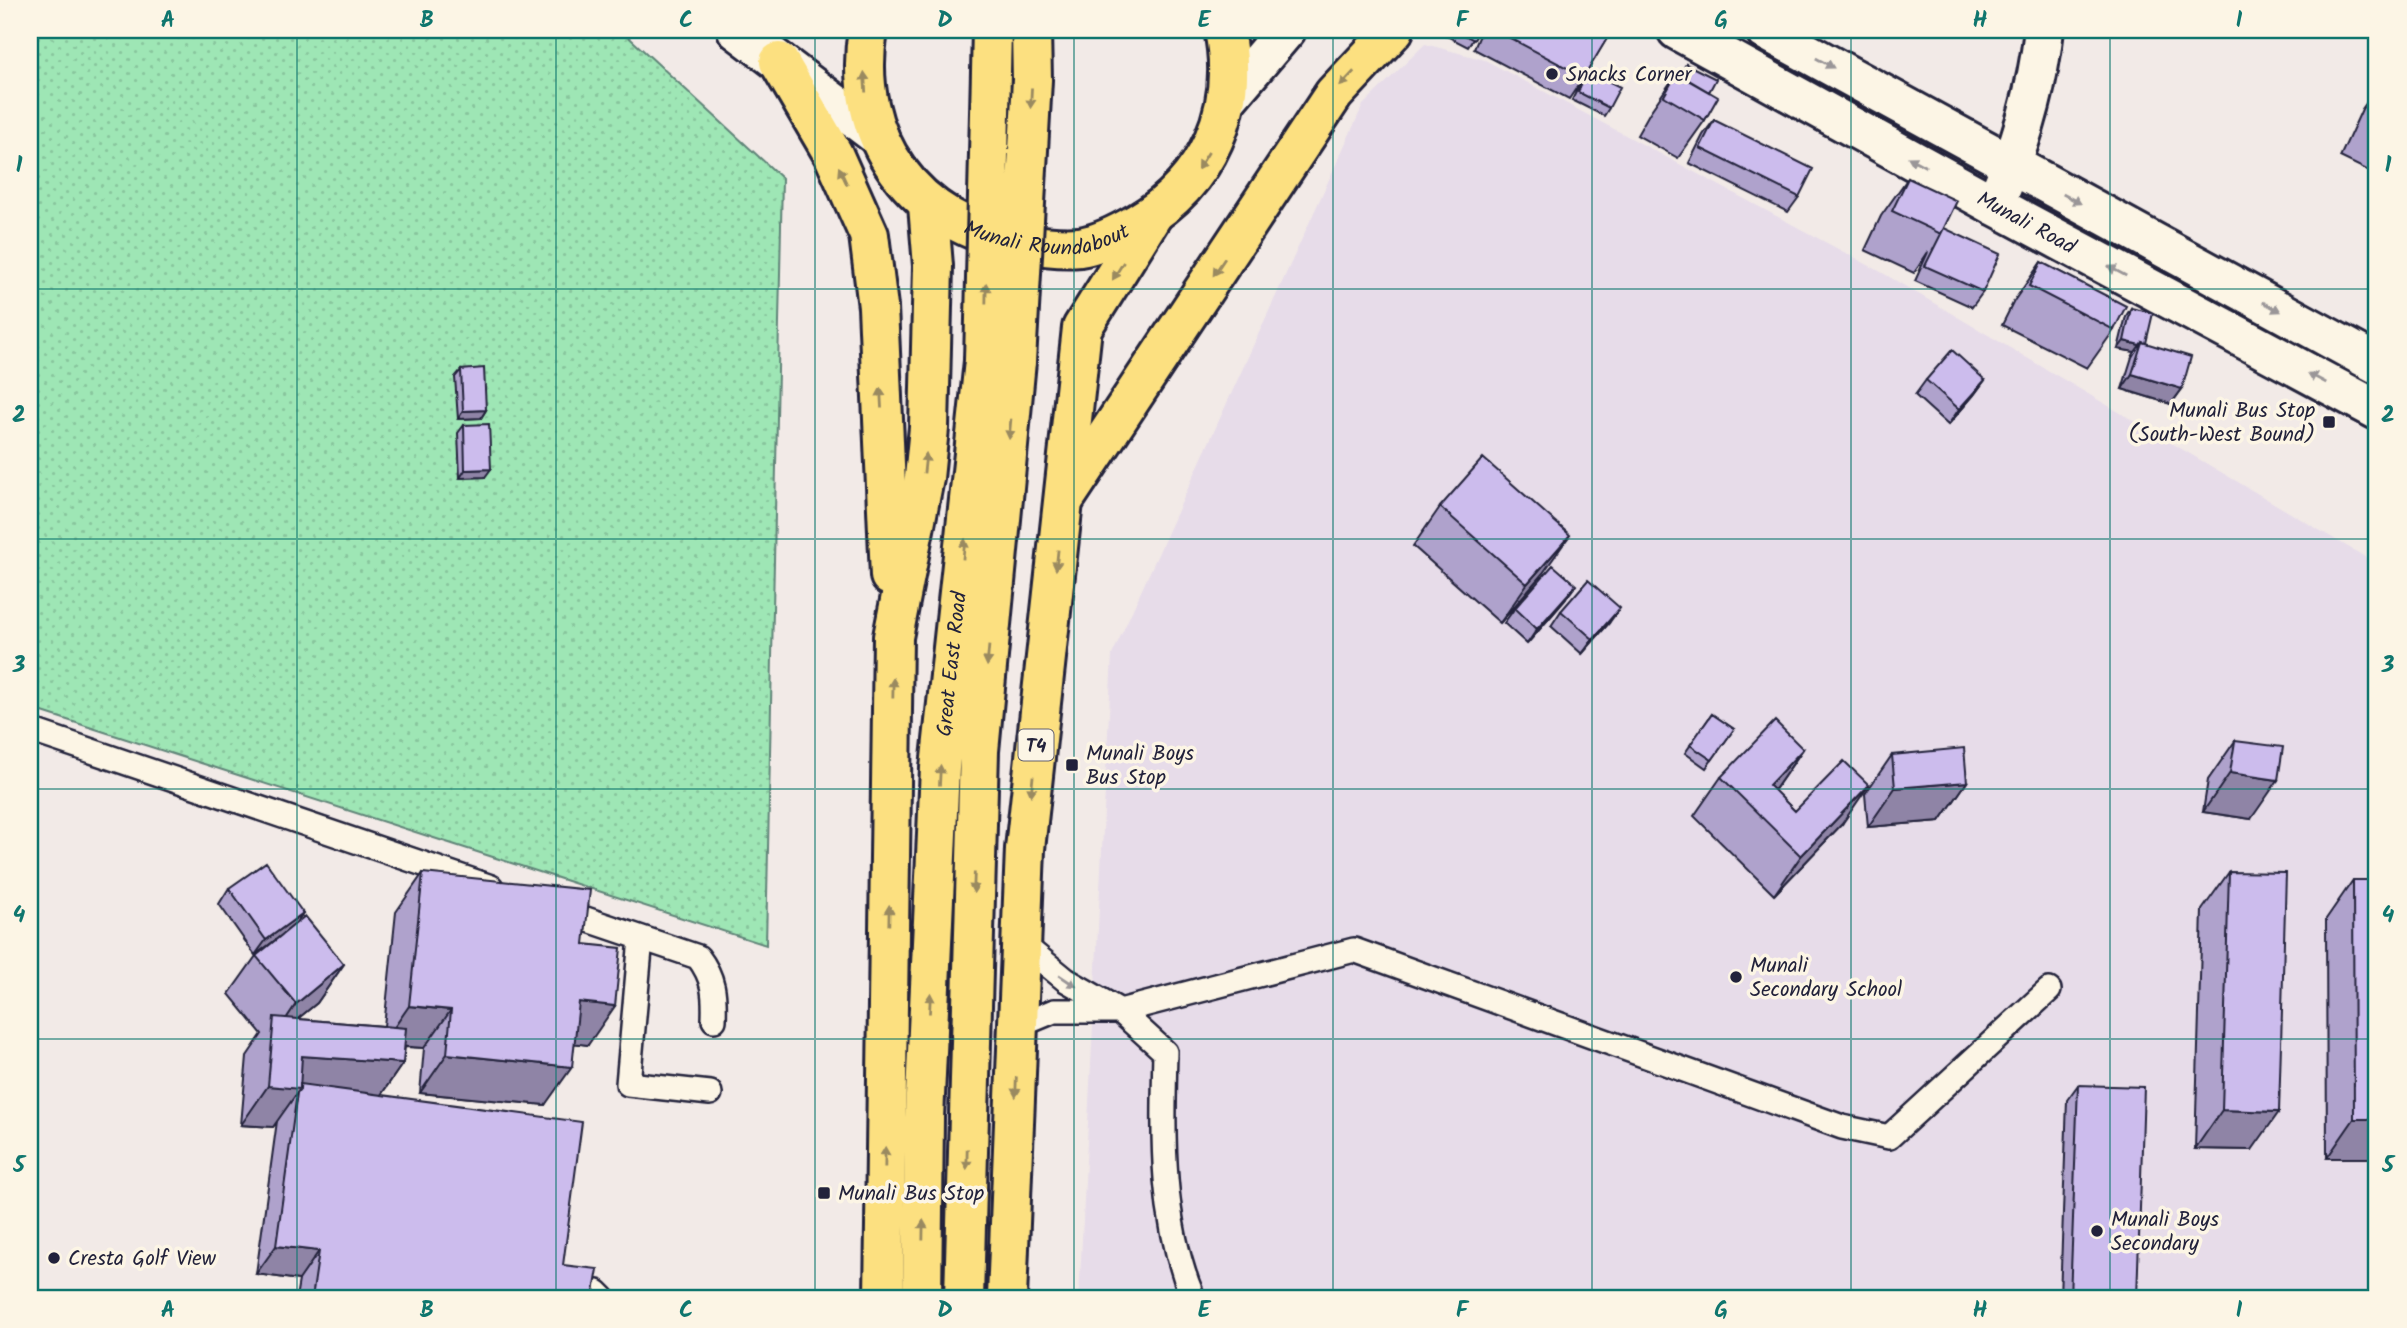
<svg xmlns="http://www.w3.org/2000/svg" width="2407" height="1328" font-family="Kalam,sans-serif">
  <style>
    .built { fill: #e7dce9 }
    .grass { fill: url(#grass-dots); stroke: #608478; stroke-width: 2 }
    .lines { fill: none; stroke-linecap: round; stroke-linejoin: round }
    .service-casing { stroke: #22223b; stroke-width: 28 }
    .minor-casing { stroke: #22223b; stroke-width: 44 }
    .secondary-casing { stroke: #22223b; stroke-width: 44 }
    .primary-casing { stroke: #22223b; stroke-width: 44 }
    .service { stroke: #fcf5e5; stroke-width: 23 }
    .minor { stroke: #fcf5e5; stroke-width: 38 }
    .secondary { stroke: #fcf5e5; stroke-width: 38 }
    .primary { stroke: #fce080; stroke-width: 38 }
    .primary-bridge-casing { stroke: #22223b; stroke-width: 44; stroke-linecap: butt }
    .primary-bridge { stroke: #fce080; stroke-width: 38 }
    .wall { fill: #afa2cc; stroke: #22223b; stroke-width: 2 }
    .shaded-wall { fill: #8f84a6; stroke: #22223b; stroke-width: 2 }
    .building { fill: #ccbced; stroke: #22223b; stroke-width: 2 }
    .oneway { fill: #9a9698 }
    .oneway2 { fill: #9a8a61 }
    .grid { fill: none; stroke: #0f766e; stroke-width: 2; stroke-opacity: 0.55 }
    .poi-dot { fill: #22223b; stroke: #fcf5e5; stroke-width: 2.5 }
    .labels { text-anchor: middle; stroke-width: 7; stroke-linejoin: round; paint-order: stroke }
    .shield { fill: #fcf5e5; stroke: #63616e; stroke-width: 2 }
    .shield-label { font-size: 19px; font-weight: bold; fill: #22223b }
    .poi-label { font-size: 21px; fill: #22223b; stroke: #fcf5e5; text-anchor: start }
    .street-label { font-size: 21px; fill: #22223b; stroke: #fcf5e5 }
    .neatline { fill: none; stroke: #0f766e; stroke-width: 2.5 }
    .grid-label { font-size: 23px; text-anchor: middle; font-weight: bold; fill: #0f766e }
  </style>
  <defs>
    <pattern id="grass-dots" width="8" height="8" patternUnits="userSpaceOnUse" patternTransform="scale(1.75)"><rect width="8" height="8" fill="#9ee6b5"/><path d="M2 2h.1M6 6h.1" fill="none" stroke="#88c59d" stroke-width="1.8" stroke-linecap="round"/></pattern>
  </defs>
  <rect width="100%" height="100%" fill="#f2eae7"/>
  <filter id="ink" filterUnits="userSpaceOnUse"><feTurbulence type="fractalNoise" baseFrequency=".0143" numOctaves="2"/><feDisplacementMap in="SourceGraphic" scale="14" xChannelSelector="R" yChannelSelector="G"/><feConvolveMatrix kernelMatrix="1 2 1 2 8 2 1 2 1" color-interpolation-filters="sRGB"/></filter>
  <g filter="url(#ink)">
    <path class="built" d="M1425,44L1485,60L1881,272L2377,564V1298H1079L1112,655L1363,105Z"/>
    <path class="grass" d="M30,30H621L782,178L766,945L30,708Z"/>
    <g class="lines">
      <defs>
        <path id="service" d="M30,730L491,887
          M559,910L698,957C714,978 715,994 714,1020
          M641,938L628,1084L710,1093
          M1021,943L1066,980L1120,1011L1165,1052C1163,1135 1160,1220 1193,1298
          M1018,1026L1054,1011H1120L1354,950L1842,1127L1889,1137L2049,990
          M597,1292L603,1298"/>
        <path id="minor" d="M1994,205C2020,149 2037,91 2044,30"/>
        <g id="secondary">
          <path d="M737,30L879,137"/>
          <path id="s1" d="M1677,30L1994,205L2377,410"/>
          <path d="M1765,30L2377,364"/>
          <path d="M1228,98L1286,30"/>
        </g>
        <g id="primary">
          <path id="s2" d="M868,30C850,137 914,226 1022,243C1040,246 1061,249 1080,247C1100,244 1121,233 1138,223C1208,182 1240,109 1224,30"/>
          <path d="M779,62L833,154L869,235L878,307L890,576"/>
          <path d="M1066,497L1334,94L1394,30"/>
          <path d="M884,1298L893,637L924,478L929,428L933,266L928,205"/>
          <path id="s3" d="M922,1298L924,1118L940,768L984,361"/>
          <path d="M964,1298L979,751L1016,361"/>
          <path d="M1007,1298L1025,849L1082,328L1154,213"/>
        </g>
      </defs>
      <use href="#service" class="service-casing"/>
      <use href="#minor" class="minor-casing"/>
      <use href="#secondary" class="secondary-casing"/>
      <use href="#primary" class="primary-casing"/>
      <use href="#service" class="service"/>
      <use href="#minor" class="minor"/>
      <use href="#secondary" class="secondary"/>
      <use href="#primary" class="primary"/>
      <defs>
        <path id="primary-bridge" d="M984,361L992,30
          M1016,361L1032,80L1031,30"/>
      </defs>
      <use href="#primary-bridge" class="primary-bridge-casing"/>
      <use href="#primary-bridge" class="primary-bridge"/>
    </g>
    <path class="wall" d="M1442,30H1479L1468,47L1441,33Z
      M1482,30H1612L1584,76L1609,108L1604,116L1572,100L1583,78L1569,99L1474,49Z
      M1686,64L1709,92L1705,120L1678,158L1637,135L1650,112L1677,73L1680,75Z
      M2377,88V175L2340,157L2362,109Z
      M1714,120L1799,197L1788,212L1689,163L1703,135Z
      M1908,178L1944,228L1983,292L1972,307L1915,281L1928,252L1914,273L1865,250L1881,216Z
      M2041,262L2114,330L2087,368L2002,325L2014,301Z
      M2131,308L2146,343L2182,389L2171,404L2122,389L2132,357L2135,352L2118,349L2126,316Z
      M461,370L486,410L481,418L458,419L455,377Z
      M1926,380H1985L1974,395L1948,425L1915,395Z
      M464,425L485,477L460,478L458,433Z
      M1440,507L1543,573L1500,623L1413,546Z
      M1565,600L1527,644L1504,623L1515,608Z
      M1561,611L1609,623L1582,654L1551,626Z
      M1712,714L1734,729L1706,768L1685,753Z
      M2235,741L2251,819L2203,812L2208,780Z
      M1803,749L1774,791L1795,811L1842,824L1774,895L1694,816L1721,777Z
      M1892,755L1967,782L1940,821L1868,827L1865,794Z
      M2229,872L2252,1150L2195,1149L2202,910Z
      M423,873L584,944L588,1045L575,1043L545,1105L420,1093L424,1048L405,1047L403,1063L381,1095L563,1265L593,1298H296L299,1280L256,1274L277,1121L273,1127L241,1125L247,1056L262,1034L229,994L256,956L268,946L255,955L219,904L229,888L303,913L296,923L344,964L317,1003L297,1019L384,1026L396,912Z
      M2353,880H2377V1152L2373,1158H2327L2326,919Z
      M2078,1085L2137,1298H2060L2067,1100Z"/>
    <path class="shaded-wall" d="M2124,341L2140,345L2135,352L2118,349Z
      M2132,374L2182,389L2171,404L2122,389Z
      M1985,380L1974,395L1948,425L1959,409Z
      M486,410L481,418L458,419L463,411Z
      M491,469L485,477L460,478L465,470Z
      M1570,535L1543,573L1500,623L1527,584Z
      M1576,585L1565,600L1527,644L1537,629Z
      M1620,608L1609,623L1582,654L1593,639Z
      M1803,749L1776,788L1755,810L1769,785Z
      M2230,773L2278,780L2251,819L2203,812Z
      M1967,782L1940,821L1868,827L1895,788Z
      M1869,785L1842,824L1774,895L1801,856Z
      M303,913L292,928L255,955L266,940Z
      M344,964L317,1003L272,1040L296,1004Z
      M579,1002L615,1006L588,1045L552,1041Z
      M409,1006L451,1010L424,1048L382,1045Z
      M447,1054L572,1067L545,1105L420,1093Z
      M302,1056L403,1063L376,1102L297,1093L273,1127L241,1125L268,1086Z
      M2222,1110L2279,1112L2252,1150L2195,1149Z
      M2354,1119H2377V1152L2373,1158H2327Z
      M276,1246L319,1251L299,1280L256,1274Z"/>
    <path class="building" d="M1455,30H1479L1474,40Z
      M1495,30H1612L1584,77Z
      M1686,64L1716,79L1709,92L1681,76Z
      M1588,71L1620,87L1609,108L1578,92Z
      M1677,73L1718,97L1705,120L1664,96Z
      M2377,96V123L2367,118Z
      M1714,120L1813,169L1799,197L1700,148Z
      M1908,178L1957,201L1941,234L1892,211Z
      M1944,228L2000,254L1983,292L1925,266Z
      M2041,262L2126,306L2114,330L2029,286Z
      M2131,308L2153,313L2146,343L2142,342L2140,345L2124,341Z
      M2142,342L2191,357L2182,389L2132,374Z
      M1952,350L1985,380L1959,409L1926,380Z
      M484,368L486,410L463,411L461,370Z
      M489,424L491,469L465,470L464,425Z
      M1483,458L1570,535L1527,584L1440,507Z
      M1553,565L1576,585L1537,629L1515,608Z
      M1588,580L1620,608L1593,639L1561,611Z
      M1712,714L1734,729L1712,760L1690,745Z
      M1775,721L1803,749L1769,785L1795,811L1844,761L1869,785L1801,856L1721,777Z
      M2235,741L2283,747L2278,780L2230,773Z
      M1964,748L1967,782L1895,788L1892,755Z
      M266,862L303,913L266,940L229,888Z
      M2229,872L2286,873L2279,1112L2222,1110Z
      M423,873L590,890L584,944L621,948L615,1006L579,1002L572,1067L447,1054L451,1010L409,1006Z
      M2353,880H2377V1119H2354Z
      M305,916L344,964L296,1004L256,956Z
      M274,1017L406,1028L403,1063L302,1056L300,1089L268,1086Z
      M300,1084L582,1122L563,1265L598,1269L593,1298H312L319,1251L276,1246L297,1093L300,1089Z
      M2078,1085L2144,1087L2137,1298H2070Z"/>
    <defs><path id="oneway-solid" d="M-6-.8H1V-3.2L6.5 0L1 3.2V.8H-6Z" transform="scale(1.75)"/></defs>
    <g class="oneway">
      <use href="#oneway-solid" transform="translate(1825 63) rotate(29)"/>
      <use href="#oneway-solid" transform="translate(1917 162) rotate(-151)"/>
      <use href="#oneway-solid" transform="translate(2072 199) rotate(28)"/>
      <use href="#oneway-solid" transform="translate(2117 271) rotate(-152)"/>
      <use href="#oneway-solid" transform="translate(2272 307) rotate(28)"/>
      <use href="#oneway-solid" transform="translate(2317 378) rotate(-152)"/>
      <use href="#oneway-solid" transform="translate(1068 981) rotate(34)"/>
    </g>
    <g class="oneway2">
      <use href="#oneway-solid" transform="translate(1347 79) rotate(133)"/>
      <use href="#oneway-solid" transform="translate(865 82) rotate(-94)"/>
      <use href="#oneway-solid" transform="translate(1031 98) rotate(93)"/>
      <use href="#oneway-solid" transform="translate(1203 161) rotate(122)"/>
      <use href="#oneway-solid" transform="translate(843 176) rotate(-115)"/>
      <use href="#oneway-solid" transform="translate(1219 267) rotate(124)"/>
      <use href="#oneway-solid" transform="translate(1118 271) rotate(122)"/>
      <use href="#oneway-solid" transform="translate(986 293) rotate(-89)"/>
      <use href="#oneway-solid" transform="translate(881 398) rotate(-93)"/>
      <use href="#oneway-solid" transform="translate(1010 429) rotate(95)"/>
      <use href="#oneway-solid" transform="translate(925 463) rotate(-84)"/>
      <use href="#oneway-solid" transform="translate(964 549) rotate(-84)"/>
      <use href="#oneway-solid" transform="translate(1057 560) rotate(96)"/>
      <use href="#oneway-solid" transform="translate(988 656) rotate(95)"/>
      <use href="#oneway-solid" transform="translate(893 688) rotate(-89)"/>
      <use href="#oneway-solid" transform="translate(940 775) rotate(-87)"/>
      <use href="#oneway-solid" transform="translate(1032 786) rotate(96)"/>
      <use href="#oneway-solid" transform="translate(974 883) rotate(92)"/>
      <use href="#oneway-solid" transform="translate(889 915) rotate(-89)"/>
      <use href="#oneway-solid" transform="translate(930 1003) rotate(-87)"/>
      <use href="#oneway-solid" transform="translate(1016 1087) rotate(92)"/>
      <use href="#oneway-solid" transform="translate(885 1157) rotate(-89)"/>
      <use href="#oneway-solid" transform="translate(967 1159) rotate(91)"/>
      <use href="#oneway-solid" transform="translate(923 1230) rotate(-89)"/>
    </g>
  </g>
  <path class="grid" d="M297,30V1298M556,30V1298M815,30V1298M1074,30V1298M1333,30V1298M1592,30V1298M1851,30V1298M2110,30V1298M30,289H2377M30,539H2377M30,789H2377M30,1039H2377"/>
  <g class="poi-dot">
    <circle cx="1552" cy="74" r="7"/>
    <rect x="2322" y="415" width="14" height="14" rx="3.5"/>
    <rect x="1065" y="758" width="14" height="14" rx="3.5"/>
    <circle cx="1736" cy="977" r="7"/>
    <rect x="817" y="1186" width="14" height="14" rx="3.5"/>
    <circle cx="2097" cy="1231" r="7"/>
    <circle cx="54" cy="1258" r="7"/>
  </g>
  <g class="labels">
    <rect class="shield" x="1018.5" y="729.5" width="35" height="31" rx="5"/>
    <g class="shield-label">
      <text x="1036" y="752">T4</text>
    </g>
    <g class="poi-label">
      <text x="1566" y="81">Snacks Corner</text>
      <text x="2315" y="417" text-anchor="end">Munali Bus Stop<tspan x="2315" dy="24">(South-West Bound)</tspan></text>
      <text x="1086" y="760">Munali Boys<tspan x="1086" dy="24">Bus Stop</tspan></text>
      <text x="1750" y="972">Munali<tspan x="1750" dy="24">Secondary School</tspan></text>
      <text x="838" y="1200">Munali Bus Stop</text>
      <text x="2111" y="1226">Munali Boys<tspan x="2111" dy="24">Secondary</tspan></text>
      <text x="68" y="1265">Cresta Golf View</text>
    </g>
    <g class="street-label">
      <text dy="7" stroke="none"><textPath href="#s1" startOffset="399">Munali Road</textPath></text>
      <text dy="7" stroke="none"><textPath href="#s2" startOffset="320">Munali Roundabout</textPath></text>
      <text dy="7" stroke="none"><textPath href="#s3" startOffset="635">Great East Road</textPath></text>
    </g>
  </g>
  <rect width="2407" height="1328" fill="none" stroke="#fcf5e5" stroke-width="77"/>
  <rect x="38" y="38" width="2330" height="1252" class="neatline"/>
  <g class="grid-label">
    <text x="168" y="27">A</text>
    <text x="427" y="27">B</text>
    <text x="686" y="27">C</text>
    <text x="945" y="27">D</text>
    <text x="1204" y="27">E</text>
    <text x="1462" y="27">F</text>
    <text x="1721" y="27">G</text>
    <text x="1980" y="27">H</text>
    <text x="2239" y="27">I</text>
    <text x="19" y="172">1</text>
    <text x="2388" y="172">1</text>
    <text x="19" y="422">2</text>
    <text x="2388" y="422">2</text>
    <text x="19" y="672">3</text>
    <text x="2388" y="672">3</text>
    <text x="19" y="922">4</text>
    <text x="2388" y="922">4</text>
    <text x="19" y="1172">5</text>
    <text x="2388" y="1172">5</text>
    <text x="168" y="1317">A</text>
    <text x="427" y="1317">B</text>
    <text x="686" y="1317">C</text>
    <text x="945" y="1317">D</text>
    <text x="1204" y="1317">E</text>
    <text x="1462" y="1317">F</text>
    <text x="1721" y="1317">G</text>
    <text x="1980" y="1317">H</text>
    <text x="2239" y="1317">I</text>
  </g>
</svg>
